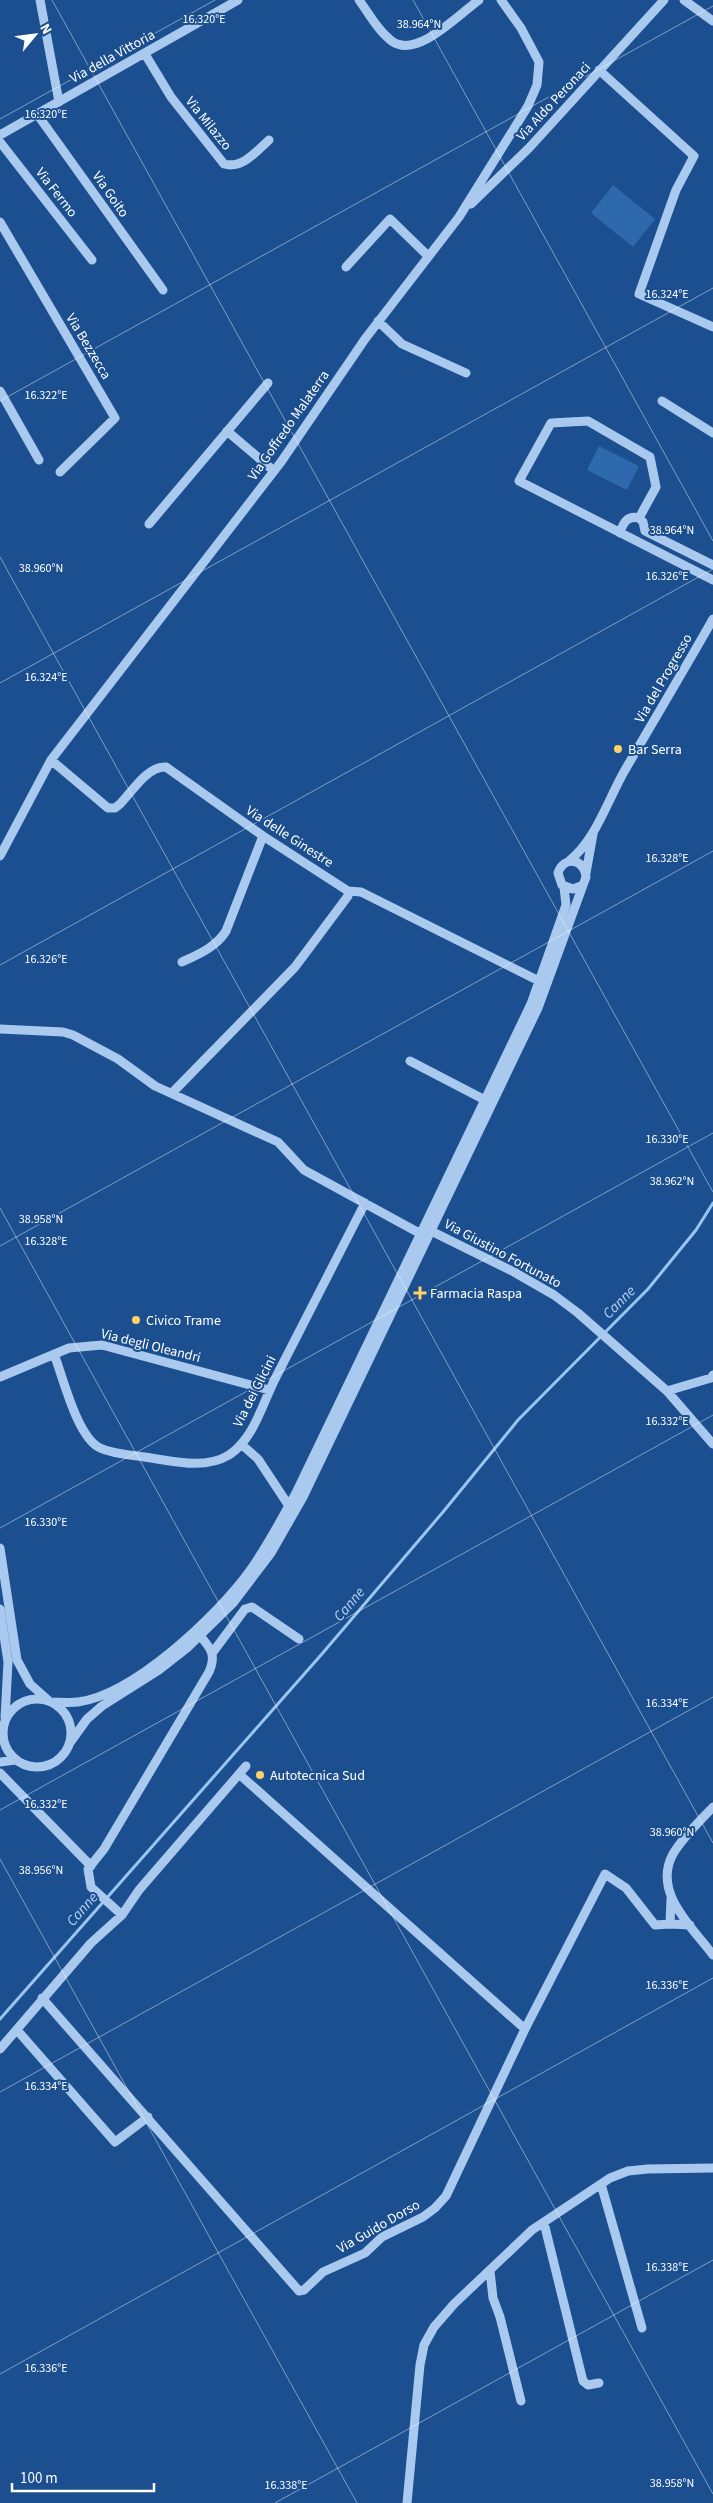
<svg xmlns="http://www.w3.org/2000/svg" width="713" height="2503" font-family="'Source Sans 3',sans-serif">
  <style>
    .park { fill: #2e69ad }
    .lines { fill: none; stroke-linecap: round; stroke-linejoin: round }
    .stream { stroke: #9cc4f0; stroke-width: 3 }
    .minor { stroke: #a9c9ee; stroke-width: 9 }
    .ticks { fill: none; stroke: #fff; stroke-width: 1; stroke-opacity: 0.45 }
    .poi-dot { fill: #ffd166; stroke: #1b4f8f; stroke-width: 2 }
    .labels { text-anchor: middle; stroke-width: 4; stroke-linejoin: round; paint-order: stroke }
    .street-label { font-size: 14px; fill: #fff; stroke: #1b4f8f }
    .poi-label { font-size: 14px; fill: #fff; stroke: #1b4f8f; text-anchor: start }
    .water-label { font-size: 15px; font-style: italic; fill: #b5d3f5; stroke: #1b4f8f }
    .ticks-label { font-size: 12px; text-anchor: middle; fill: #fff; stroke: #1b4f8f; stroke-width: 4; stroke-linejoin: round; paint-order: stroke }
  </style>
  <rect width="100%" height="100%" fill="#1b4f8f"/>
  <path class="park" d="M613,185L655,219L633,247L591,213Z
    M599,446L639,466L627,490L587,470Z"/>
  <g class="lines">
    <path class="stream" d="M0,2019L321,1655L443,1512L518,1420L648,1289L696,1230L713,1203"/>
    <path class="minor" d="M40,0L59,102
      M359,0C369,14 379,32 393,42C418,58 459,14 479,0
      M684,0L713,21
      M145,54L171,97L224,164C242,169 256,152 269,140
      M599,70L694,156L676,190L639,294L713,327
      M37,114L163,290
      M0,135L238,0
      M0,142L92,260
      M471,204L529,148L664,0
      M0,222L115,418L60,472
      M346,267L390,219L428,256
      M378,321L402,344L466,373
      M0,391L39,460
      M662,401L713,433
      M227,431L274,471
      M639,518L656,487L650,457L588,421L551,423L519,481L713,580
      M149,524L268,383
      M620,533C623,523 627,515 639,518L643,522L645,531L713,565
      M51,760L108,808H115L120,804C132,792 147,766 166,767L263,836L348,891L361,892L539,981
      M0,856L51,760L281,462L365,339L459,217L528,106L537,85L539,62L521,28L501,0
      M569,861C596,840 608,799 625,770C654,720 684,670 713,619
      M586,873L593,834
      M182,962C199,954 216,947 226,931L263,836
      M0,1029L63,1032L73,1035L118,1059L155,1086L278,1142L304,1170L421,1234
      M410,1061L485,1100
      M172,1093L295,967L348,896V891
      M431,1231L514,1272L554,1295L578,1313L667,1391L713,1444
      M54,1354C63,1377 77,1437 100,1448C115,1455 135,1455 151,1458C176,1462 206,1469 229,1455C255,1438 263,1401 277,1375C306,1318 336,1260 365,1203
      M0,1377L69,1348L102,1345L269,1390
      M667,1391L711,1378L713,1375
      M241,1444L258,1459L289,1506
      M0,1548L17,1660L30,1684L48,1700
      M0,1609L8,1662L5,1718
      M213,1652L245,1609L252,1607L299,1639
      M3 1733a34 34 0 1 1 68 0a34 34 0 1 1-68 0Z
      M51,1702C60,1702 69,1703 78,1702C133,1695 217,1616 249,1572C267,1547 281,1520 296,1493L531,1004L566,905L564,887
      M69,1744L87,1719L102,1706L159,1670L187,1648L233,1603L271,1553L303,1497L538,1008L586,877C585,859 564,855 558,873L562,885L573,889L581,886
      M0,1762L15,1760
      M0,1773L91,1866
      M239,1774L525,2029
      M713,1807C700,1821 683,1837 673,1854C652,1892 692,1927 713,1955
      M671,1899L670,1924L690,1925
      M122,1915L91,1887L88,1869L104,1849L209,1672C216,1656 212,1649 200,1636
      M42,1998L299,2291L304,2290L323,2272L365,2253L382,2237L423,2217L435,2208L446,2196L525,2029L605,1874L626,1888L655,1925L670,1924
      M17,2030L115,2142L148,2117
      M0,2049L91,1943L122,1915L139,1890L246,1766
      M601,2184L642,2328
      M544,2223L583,2381L588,2385L599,2383
      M490,2271L493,2298L500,2317L521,2401
      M407,2503L420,2365L424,2345L434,2327L454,2304L532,2230L610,2178L628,2171L648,2169L713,2168"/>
  </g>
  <path class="ticks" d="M52,0L713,1192M413,0L713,541M0,119L215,0M0,401L713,6M0,557L713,1843M0,683L713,288M0,965L713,569M0,1208L713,2494M0,1246L713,851M0,1528L713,1133M0,1810L713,1415M0,1859L357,2503M0,2092L713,1697M0,2374L713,1978M275,2503L713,2260"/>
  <g class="poi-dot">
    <circle cx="618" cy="749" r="5"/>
    <path d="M417.5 1285.5h5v5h5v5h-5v5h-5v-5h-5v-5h5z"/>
    <circle cx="136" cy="1320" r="5"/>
    <circle cx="260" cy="1775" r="5"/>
  </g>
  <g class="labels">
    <g class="street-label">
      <text transform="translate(112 56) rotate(-29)" y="5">Via della Vittoria</text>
      <text transform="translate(553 101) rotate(-47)" y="5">Via Aldo Peronaci</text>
      <text transform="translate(209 123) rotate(51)" y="5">Via Milazzo</text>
      <text transform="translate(57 192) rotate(52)" y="5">Via Fermo</text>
      <text transform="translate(111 194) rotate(55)" y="5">Via Goito</text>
      <text transform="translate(89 346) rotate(59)" y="5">Via Bezzecca</text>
      <text transform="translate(288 425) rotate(-55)" y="5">Via Goffredo Malaterra</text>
      <text transform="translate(663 678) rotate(-60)" y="5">Via del Progresso</text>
      <text transform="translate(290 836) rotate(33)" y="5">Via delle Ginestre</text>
      <text transform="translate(503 1253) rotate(28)" y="5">Via Giustino Fortunato</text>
      <text transform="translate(151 1345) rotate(14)" y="5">Via degli Oleandri</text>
      <text transform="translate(254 1391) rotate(-63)" y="5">Via dei Glicini</text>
      <text transform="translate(378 2226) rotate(-30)" y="5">Via Guido Dorso</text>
    </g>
    <g class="poi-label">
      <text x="628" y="754">Bar Serra</text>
      <text x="430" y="1298">Farmacia Raspa</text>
      <text x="146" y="1325">Civico Trame</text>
      <text x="270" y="1780">Autotecnica Sud</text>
    </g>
    <g class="water-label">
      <text transform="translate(619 1302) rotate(-45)" y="5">Canne</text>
      <text transform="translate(349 1604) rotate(-50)" y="5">Canne</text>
      <text transform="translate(82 1909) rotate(-49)" y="5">Canne</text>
    </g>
  </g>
  <g class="ticks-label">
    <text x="204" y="23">16.320°E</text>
    <text x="419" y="28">38.964°N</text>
    <text x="46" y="118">16.320°E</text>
    <text x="667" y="298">16.324°E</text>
    <text x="46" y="399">16.322°E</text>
    <text x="672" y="534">38.964°N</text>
    <text x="41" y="572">38.960°N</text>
    <text x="667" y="580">16.326°E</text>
    <text x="46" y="681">16.324°E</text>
    <text x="667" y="862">16.328°E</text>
    <text x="46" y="963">16.326°E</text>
    <text x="667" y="1143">16.330°E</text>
    <text x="672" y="1185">38.962°N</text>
    <text x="41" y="1223">38.958°N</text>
    <text x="46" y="1245">16.328°E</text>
    <text x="667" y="1425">16.332°E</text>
    <text x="46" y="1526">16.330°E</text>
    <text x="667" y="1707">16.334°E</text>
    <text x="46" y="1808">16.332°E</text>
    <text x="672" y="1836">38.960°N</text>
    <text x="41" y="1874">38.956°N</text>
    <text x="667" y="1989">16.336°E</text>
    <text x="46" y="2090">16.334°E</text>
    <text x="667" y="2271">16.338°E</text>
    <text x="46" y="2372">16.336°E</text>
    <text x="672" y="2487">38.958°N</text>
    <text x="286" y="2489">16.338°E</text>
  </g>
  <g transform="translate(35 35) rotate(61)" stroke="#1b4f8f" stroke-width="4" paint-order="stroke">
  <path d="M0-4L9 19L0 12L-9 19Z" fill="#ffffff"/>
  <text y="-8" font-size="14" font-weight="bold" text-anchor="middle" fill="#ffffff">N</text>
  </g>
  <path d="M12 2483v8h142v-8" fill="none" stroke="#ffffff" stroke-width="2.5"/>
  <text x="20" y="2483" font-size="15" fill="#ffffff" stroke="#1b4f8f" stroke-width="4" paint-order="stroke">100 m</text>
</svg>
